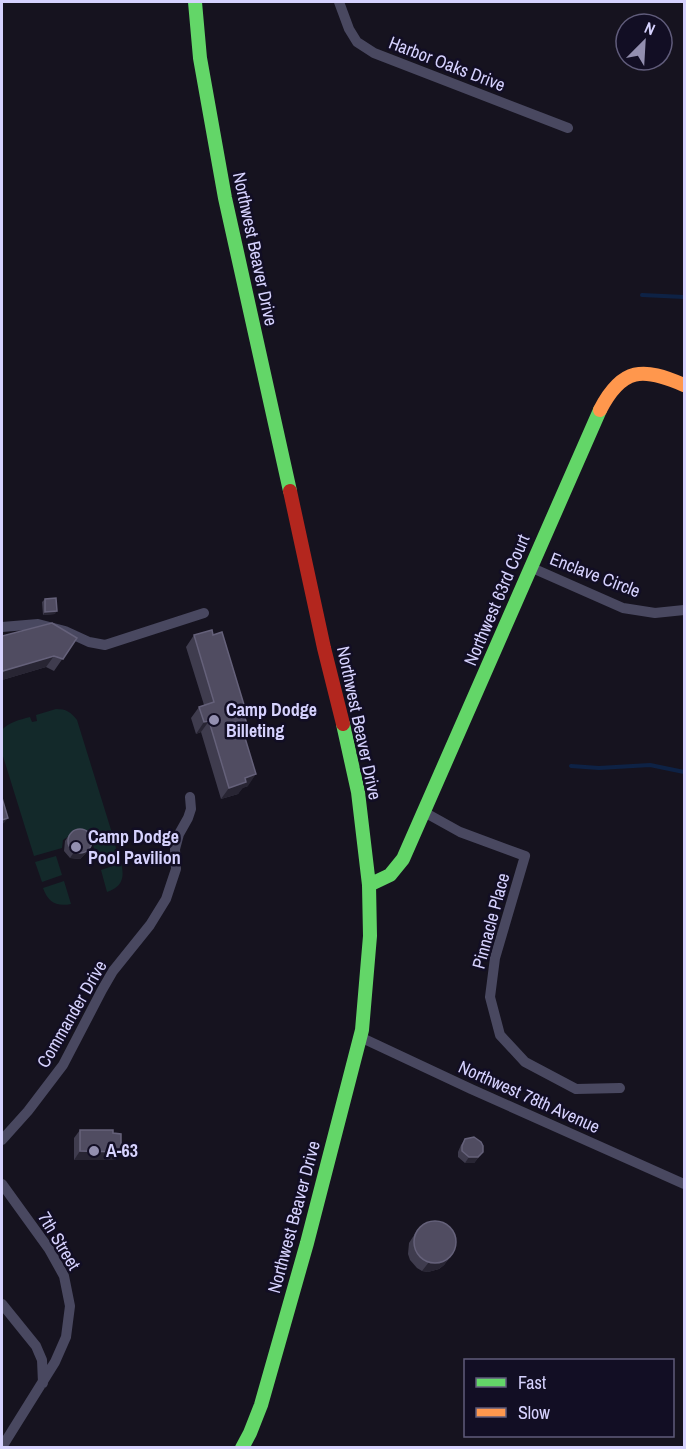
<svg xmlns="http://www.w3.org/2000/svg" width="686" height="1449" font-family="'Archivo Narrow',sans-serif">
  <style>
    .green { fill: #13292a }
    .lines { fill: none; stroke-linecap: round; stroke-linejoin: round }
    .stream { stroke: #0e2245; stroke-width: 4 }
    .street { stroke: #494860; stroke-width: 10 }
    .fast { stroke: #63d668; stroke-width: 14 }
    .slow { stroke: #ff974d; stroke-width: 14 }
    .jam { stroke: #b3261e; stroke-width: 14 }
    .wall { fill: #3f3c4e }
    .shaded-wall { fill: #282533 }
    .building { fill: #504c61; stroke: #65617a; stroke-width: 1.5 }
    .poi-dot { fill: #938fb0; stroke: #120e24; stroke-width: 2 }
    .labels { text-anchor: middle; stroke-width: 5; stroke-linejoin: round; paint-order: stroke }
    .street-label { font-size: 18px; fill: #d6d2fe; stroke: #120e24 }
    .poi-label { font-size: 18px; font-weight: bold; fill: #d6d2fe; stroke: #120e24; text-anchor: start }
  </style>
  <rect width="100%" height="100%" fill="#16131f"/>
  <path class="green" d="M56,709C66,709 71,712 77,720L112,833L87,840L72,834L63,840L62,848L34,856L2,753V730C9,722 19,720 30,717L32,722L37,721L36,715Z
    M113,838L119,858L99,864L93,845Z
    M56,856L62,875L42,882L35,862Z
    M121,863C125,878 122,887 107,892L101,870Z
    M64,881L71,904C56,907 48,902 43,888Z"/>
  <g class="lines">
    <path class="stream" d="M642,295L684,297
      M571,766L599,768L650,765L684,772"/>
    <path class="street" d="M339,2L349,29L357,42L374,53L568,128
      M530,567L623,608L655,613L684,610
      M2,627L38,624L65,631L89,642L105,645L204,613
      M424,812L460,832L525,856L495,958L490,997L500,1035L525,1062L576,1089L620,1088
      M360,1037L471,1089L684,1184
      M2,1140L28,1111L63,1065L102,990L113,971L150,925L166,899L176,869L175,849L179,834L188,818L191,809L190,797
      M2,1184L49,1249L64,1276L70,1306L66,1337L55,1362L2,1447
      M2,1304L36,1346L42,1360L43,1383"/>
    <path class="fast" d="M195,2L200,58L225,198L290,491
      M369,885L390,875L403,859L600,410
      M242,1448L250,1433L261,1405L307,1243L362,1030L370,936L369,885L358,792L343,724"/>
    <path class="slow" d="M600,410C622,367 643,367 684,385"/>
    <path class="jam" d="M290,491L324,648L343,724"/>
  </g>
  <path class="wall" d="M45,599L55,614L43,615L42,602Z
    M194,635L243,712L248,727L244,732L248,786L242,788L238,794L221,799L201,732L196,734L191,718L199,707L204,705L186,647Z
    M77,638L54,671L46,667L2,680Z
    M69,835L91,847L87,852L80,859L70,858L64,851L65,841Z
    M80,1130L113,1133L121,1152L115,1160H74V1138Z
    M465,1139L483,1152L474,1163H465L458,1157V1152L461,1145Z
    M418,1229L450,1257L444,1265L439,1269L428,1272L422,1271L417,1268L410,1260L408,1254L409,1243Z"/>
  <path class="shaded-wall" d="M57,611L55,614L43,615L45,612Z
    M54,656L46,667L2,680V673L3,671Z
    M209,721L201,732L196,734L204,722Z
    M256,774L248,786L243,788L238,794L221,799L229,788L245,778Z
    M8,818L4,823L2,824V820Z
    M91,847L87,852L80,859L70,858L74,852Z
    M80,1151L121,1152L115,1160H74Z
    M483,1152L474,1163H465L469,1157Z
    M450,1257L444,1265L439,1269L428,1272L422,1271L429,1262Z"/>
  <path class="building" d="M56,598L57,611L45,612V599Z
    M52,623L77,638L63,659L54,656L3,671L2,673V636Z
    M212,630L213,635L222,632L245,708L242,709L248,727L242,728L256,774L245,778L246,782L229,788L209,721L204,722L199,707L214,702L194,635Z
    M2,798L8,818L2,820Z
    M68 841a12 12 0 1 1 24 0a12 12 0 1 1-24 0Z
    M80,1130H113V1133L121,1134V1152L80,1151Z
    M474,1137L481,1142L483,1146V1152L478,1157H469L462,1151V1146L465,1139Z
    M414 1242a21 21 0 1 1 42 0a21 21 0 1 1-42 0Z"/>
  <g class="poi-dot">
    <circle cx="214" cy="720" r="6"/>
    <circle cx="76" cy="847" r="6"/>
    <circle cx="94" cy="1151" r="6"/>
  </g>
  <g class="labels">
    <g class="street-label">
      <text transform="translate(447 64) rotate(21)" y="6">Harbor Oaks Drive</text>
      <text transform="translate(255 249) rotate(78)" y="6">Northwest Beaver Drive</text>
      <text transform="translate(595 575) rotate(21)" y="6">Enclave Circle</text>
      <text transform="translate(497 600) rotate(-67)" y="6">Northwest 63rd Court</text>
      <text transform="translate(359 723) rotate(78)" y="6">Northwest Beaver Drive</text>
      <text transform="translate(491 921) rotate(-75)" y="6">Pinnacle Place</text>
      <text transform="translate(72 1014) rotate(-60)" y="6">Commander Drive</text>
      <text transform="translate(529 1097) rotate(24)" y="6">Northwest 78th Avenue</text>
      <text transform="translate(294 1217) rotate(-75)" y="6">Northwest Beaver Drive</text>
      <text transform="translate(59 1241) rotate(59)" y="6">7th Street</text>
    </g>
    <g class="poi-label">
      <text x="226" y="716">Camp Dodge<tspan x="226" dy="21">Billeting</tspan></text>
      <text x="88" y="843">Camp Dodge<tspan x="88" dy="21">Pool Pavilion</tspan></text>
      <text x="106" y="1157">A-63</text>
    </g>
  </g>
  <rect width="686" height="1449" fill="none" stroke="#d6d2fe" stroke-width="6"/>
  <rect x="464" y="1359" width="210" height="78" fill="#120e24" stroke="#605c7b" stroke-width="1.5"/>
  <rect x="476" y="1378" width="30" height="9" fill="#63d668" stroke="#605c7b" stroke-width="1.5"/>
  <text x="518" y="1389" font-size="18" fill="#d6d2fe">Fast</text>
  <rect x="476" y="1408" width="30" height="9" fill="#ff974d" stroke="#605c7b" stroke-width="1.5"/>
  <text x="518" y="1419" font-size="18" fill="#d6d2fe">Slow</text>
  <g transform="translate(644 42) rotate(24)"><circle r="28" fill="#120e24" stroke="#605c7b" stroke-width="1.5"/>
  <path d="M0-4.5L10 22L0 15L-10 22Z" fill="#938fb0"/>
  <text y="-9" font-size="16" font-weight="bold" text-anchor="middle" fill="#d6d2fe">N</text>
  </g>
</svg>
